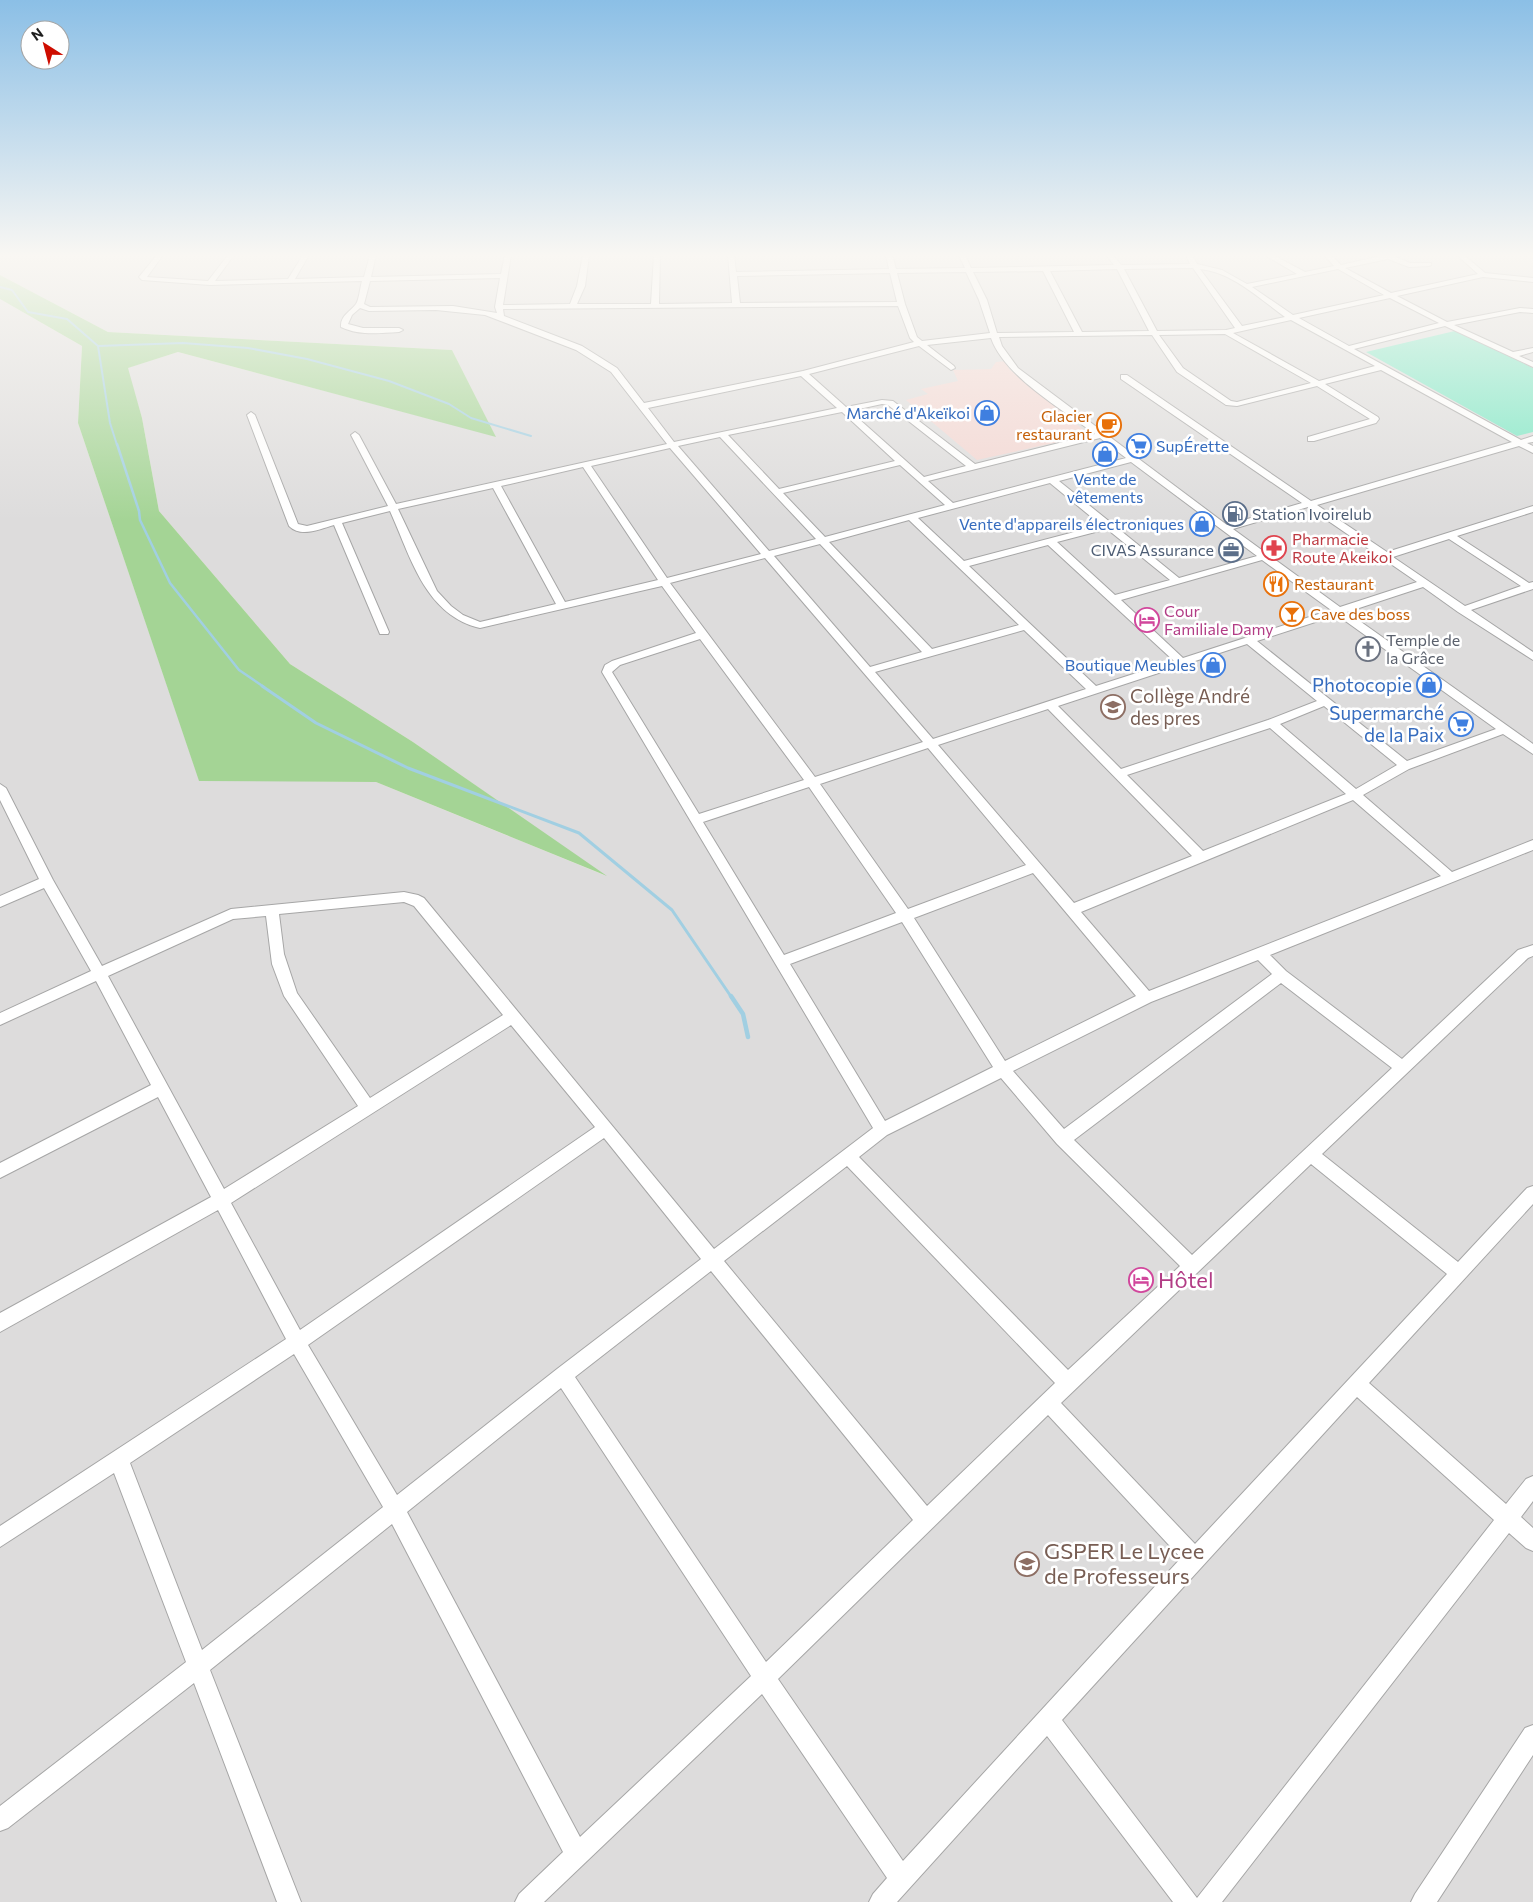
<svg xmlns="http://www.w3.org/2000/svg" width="1533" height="1902" font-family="Commissioner,sans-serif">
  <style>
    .residential { fill: #dddcdc }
    .commercial { fill: #f3d6d2 }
    .forest { fill: #a4d495 }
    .pitch { fill: #7be7c4 }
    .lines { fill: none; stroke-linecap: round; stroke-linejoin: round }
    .stream-far3 { stroke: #a1cfe2; stroke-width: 2 }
    .stream-far2 { stroke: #a1cfe2; stroke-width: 2.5 }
    .stream-far1 { stroke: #a1cfe2; stroke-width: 3 }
    .stream { stroke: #a1cfe2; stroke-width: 4.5 }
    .minor-casing { stroke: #a6a6a6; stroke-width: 2 }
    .minor { fill: #fff; fill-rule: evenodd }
    .labels { text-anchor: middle; stroke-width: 5; stroke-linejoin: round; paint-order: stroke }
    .far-shop-label { font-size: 16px; fill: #366cbe; stroke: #fff; text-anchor: end }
    .far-food-label { font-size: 16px; fill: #c56008; stroke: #fff; text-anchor: start }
    .far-service-label { font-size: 16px; fill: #4e5e75; stroke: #fff; text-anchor: start }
    .far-health-label { font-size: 16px; fill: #be3a42; stroke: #fff; text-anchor: start }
    .far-hotel-label { font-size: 16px; fill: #b23c85; stroke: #fff; text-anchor: start }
    .far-worship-label { font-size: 16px; fill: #5b616d; stroke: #fff; text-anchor: start }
    .shop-label { font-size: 19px; fill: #366cbe; stroke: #fff; text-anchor: end }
    .education-label { font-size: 19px; fill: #785e54; stroke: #fff; text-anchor: start }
    .near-hotel-label { font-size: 22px; fill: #b23c85; stroke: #fff; text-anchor: start }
    .near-education-label { font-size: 22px; fill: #785e54; stroke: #fff; text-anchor: start }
  </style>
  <rect width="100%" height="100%" fill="#f1ede4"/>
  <path class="residential" d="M0,255H1533V1902H0V299L82,346L78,423L199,780L376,782L604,875L413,742L290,664L159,511L142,418L127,368L178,352L495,436L452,350L108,332L0,275Z"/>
  <path class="commercial" d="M1007,361L1009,369L1090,435L977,460L906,400L928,394L921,389L958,381L953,370L991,369L996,362Z"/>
  <path class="forest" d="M0,275L108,332L452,350L496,437L178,352L128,368L142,418L159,511L290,664L413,742L607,876L376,782L199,781L78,423L82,346L0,299Z"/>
  <path class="pitch" d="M1459,330L1533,368V432L1517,436L1366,352Z"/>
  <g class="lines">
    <path class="stream-far3" d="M0,287L12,290L28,312L67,319L98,346L110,423L117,445
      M98,346L183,343L248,348L307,359L389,381L449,404L471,418L531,436"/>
    <path class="stream-far2" d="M117,444L139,511L140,520L170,583L239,670L264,687"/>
    <path class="stream-far1" d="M262,686L316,723L408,768L579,833L672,910L732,998"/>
    <path class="stream" d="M731,996L743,1014L748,1037"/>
    <defs>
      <path id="minor" d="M157,255H163L147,277L208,281L228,255H234L215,281L288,279L303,255H309L295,279L364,277L370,255H376L371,277L501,274L505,255H511L503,305L570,304L577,286L583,255H589L585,286L577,304H651L654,255H660L659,304L732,303L728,255H734L736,272L889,269L886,255H892L896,269L965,268L959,255H965L971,268L1114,265L1106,255H1113L1121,265L1190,264L1186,255H1192L1197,264L1222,270L1247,284L1297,274L1265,255H1273L1305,272L1334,266L1324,255H1331L1341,265L1385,255H1391L1410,263H1431V265L1429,266L1409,267L1388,259L1345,268L1391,293L1478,274L1457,255H1464L1485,273L1533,278V282L1483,277L1397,296L1447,322L1520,308L1533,309V313L1520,312L1454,325L1513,352L1533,348V352L1519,356L1533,362V367L1445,326L1354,349L1521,440L1533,436V442L1527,443L1533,446V453L1519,446L1317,505L1387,552L1533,506V512L1457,536L1529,583L1533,582V589L1471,610L1533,652V660L1458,612L1423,587L1347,612L1533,744V754L1503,734L1409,769L1363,795L1452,872L1533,840V850L1270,955L1286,971L1402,1059L1518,950L1533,945V956L1528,958L1322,1154L1458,1262L1527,1188L1533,1186V1204L1369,1383L1506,1504L1526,1479L1533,1476V1501L1521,1517L1533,1528V1551L1526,1548L1509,1533L1222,1902H1173L1047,1736L897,1902H869L873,1894L887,1878L762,1694L544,1902H515L519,1894L563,1852L392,1524L210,1670L301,1902H277L194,1683L8,1828L0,1831V1806L186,1662L114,1473L0,1547V1526L286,1339L218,1210L0,1332V1313L211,1197L158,1097L0,1178V1163L151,1085L96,981L0,1025V1013L91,971L44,888L0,907V896L39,879L0,800V784L6,788L53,880L102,966L231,909L404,892L418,895L424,898L714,1249L873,1128L602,672L605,665L612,661L696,633L662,586L480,628L476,627C424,612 410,555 390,511L342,523L389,632L388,634H380L334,525C320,529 301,538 289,526L247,415L251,412L255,415L298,524L307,526L388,506L351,435L355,432L359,435L396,504L667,444L611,372L576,350L485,315L436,310L369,311L360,308L352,315L348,324L363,328H399L403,330L399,332C379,333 360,336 341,327C340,316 350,312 356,304C359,300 360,288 362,281L210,285L142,280L139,277ZM1193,268L1235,328L1226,330L1157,331L1124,269ZM1117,269L1149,331L1082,332L1050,271ZM1200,269C1232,272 1260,299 1285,317L1242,326ZM1338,269L1384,295L1293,315L1252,287ZM1043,271L1074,332L997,333L987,300L973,272ZM966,272L979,300L990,333L922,341L917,337L905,304L897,273ZM890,273L897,302L740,303L737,276ZM500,278L495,307L497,313L453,306L370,307L364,304L370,281ZM1390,298L1439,323L1349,346L1299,318ZM898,306L910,338L914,342L803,371L644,403L617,368L582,346L504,316L503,309ZM1291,320L1375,366L1319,381L1233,333ZM1225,334L1311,383L1237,402L1231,401L1183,368L1159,335ZM1152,335L1177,372L1226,405L1237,406L1317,386L1370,419L1308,437V441H1314L1376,423L1379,419L1378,417L1325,384L1381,370L1512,442L1311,501L1127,375H1121V379L1302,503L1227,525L1139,459L1138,456L1134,455L1018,368L1002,346L999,337ZM991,338C1004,376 1063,410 1095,434L975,464L893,401L882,400L846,407L809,374L919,346L951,370L955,368L954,366L927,345ZM801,376L837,408L674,442L648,408ZM882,404L888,405L966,466L924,477L850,411ZM842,412L895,461L779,489L728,435ZM720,437L816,539L769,551L678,446ZM1100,438L1126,458L953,503L928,481ZM670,448L761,554L667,578L591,466ZM1131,462L1257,556L1179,578L1115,526L1114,523L1110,522L1059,481ZM900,465L945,505L825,537L783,493ZM583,467L658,580L565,602L501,486ZM1050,483L1101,525L964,561L918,518ZM493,488L556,604L480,622L463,615L451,606L437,591L398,509ZM1308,507L1417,582L1340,607L1233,529ZM909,520L1019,625L932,649L829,542ZM1107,529L1170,580L1115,595L1057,542ZM1449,539L1521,586L1465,606L1393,557ZM820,544L922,652L870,667L774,556ZM1048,545L1174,661L1096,686L969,566ZM765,558L923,742L815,777L670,583ZM1262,560L1331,610L1183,658L1121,600ZM1337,615L1496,729L1407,761L1257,641ZM1024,630L1086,689L933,739L875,672ZM700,639L804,780L699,814L612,672L620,665ZM1247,644L1317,701L1268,720L1121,769L1058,706ZM1324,706L1397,765L1356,789L1280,724ZM1048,709L1192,856L1074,903L938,745ZM1270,728L1346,794L1203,851L1127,775ZM928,748L1026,865L908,909L820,784ZM809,787L896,913L784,955L703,822ZM1353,800L1441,876L1149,991L1081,912ZM1033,873L1136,996L1005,1061L914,918ZM404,902L414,906L503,1015L370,1098L297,993L284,954L279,914ZM266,916L272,964L284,996L358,1106L224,1189L108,976L233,919ZM902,922L993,1067L885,1121L790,964ZM1258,960L1272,974L1064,1129L1013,1071L1151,1002ZM1281,983L1392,1068L1192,1255L1074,1140ZM511,1025L595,1127L300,1330L231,1203ZM1001,1078L1057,1144L1180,1266L1068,1370L859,1157L887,1135ZM604,1138L701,1259L557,1369L397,1495L308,1345ZM1311,1164L1447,1274L1195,1544L1061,1403ZM847,1166L1055,1383L927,1506L724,1261ZM711,1271L913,1520L766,1662L575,1377ZM294,1354L383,1507L202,1650L130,1463ZM561,1388L751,1676L580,1837L407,1512ZM1357,1397L1494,1520L1197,1898L1062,1720ZM1048,1415L1181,1558L903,1861L778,1679Z
        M1533,1725V1755L1437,1902H1411L1415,1894L1525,1728Z"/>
    </defs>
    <use href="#minor" class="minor-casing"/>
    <use href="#minor" class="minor"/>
  </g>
  <linearGradient id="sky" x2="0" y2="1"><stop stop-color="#8bbfe6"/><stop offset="0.49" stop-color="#f9f7f3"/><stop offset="1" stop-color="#f9f7f3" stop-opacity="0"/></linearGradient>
  <rect width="1533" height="521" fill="url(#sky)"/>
  <defs>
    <symbol id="shop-ring" viewBox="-11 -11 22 22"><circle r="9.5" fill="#fff" stroke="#3f7fe0" stroke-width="1.5"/><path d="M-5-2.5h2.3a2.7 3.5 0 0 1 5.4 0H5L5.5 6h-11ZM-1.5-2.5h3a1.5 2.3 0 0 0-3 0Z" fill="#3f7fe0"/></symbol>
    <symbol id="cafe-ring" viewBox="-11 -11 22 22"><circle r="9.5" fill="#fff" stroke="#e8710a" stroke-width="1.5"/><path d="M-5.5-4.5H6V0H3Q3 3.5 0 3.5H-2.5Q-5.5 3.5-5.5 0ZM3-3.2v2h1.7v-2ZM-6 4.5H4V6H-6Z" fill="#e8710a"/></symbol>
    <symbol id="supermarket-ring" viewBox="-11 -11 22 22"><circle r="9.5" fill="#fff" stroke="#3f7fe0" stroke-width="1.5"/><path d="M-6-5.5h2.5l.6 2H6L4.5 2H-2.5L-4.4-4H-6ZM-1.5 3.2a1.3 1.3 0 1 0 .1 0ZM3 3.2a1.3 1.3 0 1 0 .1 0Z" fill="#3f7fe0"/></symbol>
    <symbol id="fuel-ring" viewBox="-11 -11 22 22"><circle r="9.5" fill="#fff" stroke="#5c6f8a" stroke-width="1.5"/><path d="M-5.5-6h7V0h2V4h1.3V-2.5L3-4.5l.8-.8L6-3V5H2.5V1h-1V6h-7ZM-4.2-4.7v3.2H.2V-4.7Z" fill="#5c6f8a"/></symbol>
    <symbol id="pharmacy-ring" viewBox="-11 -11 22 22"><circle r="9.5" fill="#fff" stroke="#e0444e" stroke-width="1.5"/><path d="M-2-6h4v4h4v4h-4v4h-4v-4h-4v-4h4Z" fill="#e0444e"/></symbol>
    <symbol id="office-ring" viewBox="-11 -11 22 22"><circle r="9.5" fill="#fff" stroke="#5c6f8a" stroke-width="1.5"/><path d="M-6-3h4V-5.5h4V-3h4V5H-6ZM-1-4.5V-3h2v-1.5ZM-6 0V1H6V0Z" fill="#5c6f8a"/></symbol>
    <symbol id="restaurant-ring" viewBox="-11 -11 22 22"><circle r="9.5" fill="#fff" stroke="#e8710a" stroke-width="1.5"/><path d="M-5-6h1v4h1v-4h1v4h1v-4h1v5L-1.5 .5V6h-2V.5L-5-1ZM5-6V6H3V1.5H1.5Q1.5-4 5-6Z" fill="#e8710a"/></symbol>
    <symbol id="bar-ring" viewBox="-11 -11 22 22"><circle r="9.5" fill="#fff" stroke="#e8710a" stroke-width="1.5"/><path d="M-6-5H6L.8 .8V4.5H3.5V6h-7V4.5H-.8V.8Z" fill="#e8710a"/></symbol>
    <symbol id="hotel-ring" viewBox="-11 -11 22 22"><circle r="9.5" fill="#fff" stroke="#d1479c" stroke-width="1.5"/><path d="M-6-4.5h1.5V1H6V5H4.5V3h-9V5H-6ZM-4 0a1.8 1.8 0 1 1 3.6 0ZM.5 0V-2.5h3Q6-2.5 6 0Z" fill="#d1479c"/></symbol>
    <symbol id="church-ring" viewBox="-11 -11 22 22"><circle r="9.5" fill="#fff" stroke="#6b7280" stroke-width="1.5"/><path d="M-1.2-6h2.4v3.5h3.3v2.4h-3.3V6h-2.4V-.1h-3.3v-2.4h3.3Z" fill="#6b7280"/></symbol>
    <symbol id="school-ring" viewBox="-11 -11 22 22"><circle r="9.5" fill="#fff" stroke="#8d6e63" stroke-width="1.5"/><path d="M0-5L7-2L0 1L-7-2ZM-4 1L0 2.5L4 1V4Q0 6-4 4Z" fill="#8d6e63"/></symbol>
  </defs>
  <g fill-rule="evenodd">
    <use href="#shop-ring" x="973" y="399" width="28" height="28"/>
    <use href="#cafe-ring" x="1095" y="411" width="28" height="28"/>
    <use href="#supermarket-ring" x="1125" y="432" width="28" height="28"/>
    <use href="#shop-ring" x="1091" y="440" width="28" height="28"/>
    <use href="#fuel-ring" x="1221" y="500" width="28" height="28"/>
    <use href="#shop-ring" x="1188" y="510" width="28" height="28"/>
    <use href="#pharmacy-ring" x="1260" y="534" width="28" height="28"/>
    <use href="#office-ring" x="1217" y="536" width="28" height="28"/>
    <use href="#restaurant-ring" x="1262" y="570" width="28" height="28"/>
    <use href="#bar-ring" x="1278" y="600" width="28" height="28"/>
    <use href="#hotel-ring" x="1133" y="606" width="28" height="28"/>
    <use href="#church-ring" x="1354" y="635" width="28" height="28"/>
    <use href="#shop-ring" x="1199" y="651" width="28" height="28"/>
    <use href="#shop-ring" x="1415" y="671" width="28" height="28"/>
    <use href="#school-ring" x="1099" y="693" width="28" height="28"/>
    <use href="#supermarket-ring" x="1447" y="710" width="28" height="28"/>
    <use href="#hotel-ring" x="1127" y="1266" width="28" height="28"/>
    <use href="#school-ring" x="1013" y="1550" width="28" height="28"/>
  </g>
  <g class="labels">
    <g class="far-shop-label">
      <text x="970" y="419">Marché d'Akeïkoi</text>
      <text x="1156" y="452" text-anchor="start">SupÉrette</text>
      <text x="1105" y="485" text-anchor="middle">Vente de<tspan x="1105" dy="18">vêtements</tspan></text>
      <text x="1184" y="530">Vente d'appareils électroniques</text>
      <text x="1196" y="671">Boutique Meubles</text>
    </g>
    <g class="far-food-label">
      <text x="1092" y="422" text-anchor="end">Glacier<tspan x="1092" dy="18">restaurant</tspan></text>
      <text x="1294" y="590">Restaurant</text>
      <text x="1310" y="620">Cave des boss</text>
    </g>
    <g class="far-service-label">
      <text x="1252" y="520">Station Ivoirelub</text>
      <text x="1214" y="556" text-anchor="end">CIVAS Assurance</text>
    </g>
    <g class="far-health-label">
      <text x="1292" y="545">Pharmacie<tspan x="1292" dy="18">Route Akeikoi</tspan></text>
    </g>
    <g class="far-hotel-label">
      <text x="1164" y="617">Cour<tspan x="1164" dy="18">Familiale Damy</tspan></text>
    </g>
    <g class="far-worship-label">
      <text x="1386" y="646">Temple de<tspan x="1386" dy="18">la Grâce</tspan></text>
    </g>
    <g class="shop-label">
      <text x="1412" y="692">Photocopie</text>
      <text x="1444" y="720">Supermarché<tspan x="1444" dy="22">de la Paix</tspan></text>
    </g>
    <g class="education-label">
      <text x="1130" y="703">Collège André<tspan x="1130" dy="22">des pres</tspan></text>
    </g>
    <g class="near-hotel-label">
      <text x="1158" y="1288">Hôtel</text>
    </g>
    <g class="near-education-label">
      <text x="1044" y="1559">GSPER Le Lycee<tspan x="1044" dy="25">de Professeurs</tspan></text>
    </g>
  </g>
  <g transform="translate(45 45) rotate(324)"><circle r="24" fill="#ffffff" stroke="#a5a5a5"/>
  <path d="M0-4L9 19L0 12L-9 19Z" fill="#ce0d00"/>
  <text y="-8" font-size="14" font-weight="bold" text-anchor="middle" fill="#1f1f1f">N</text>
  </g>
</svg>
